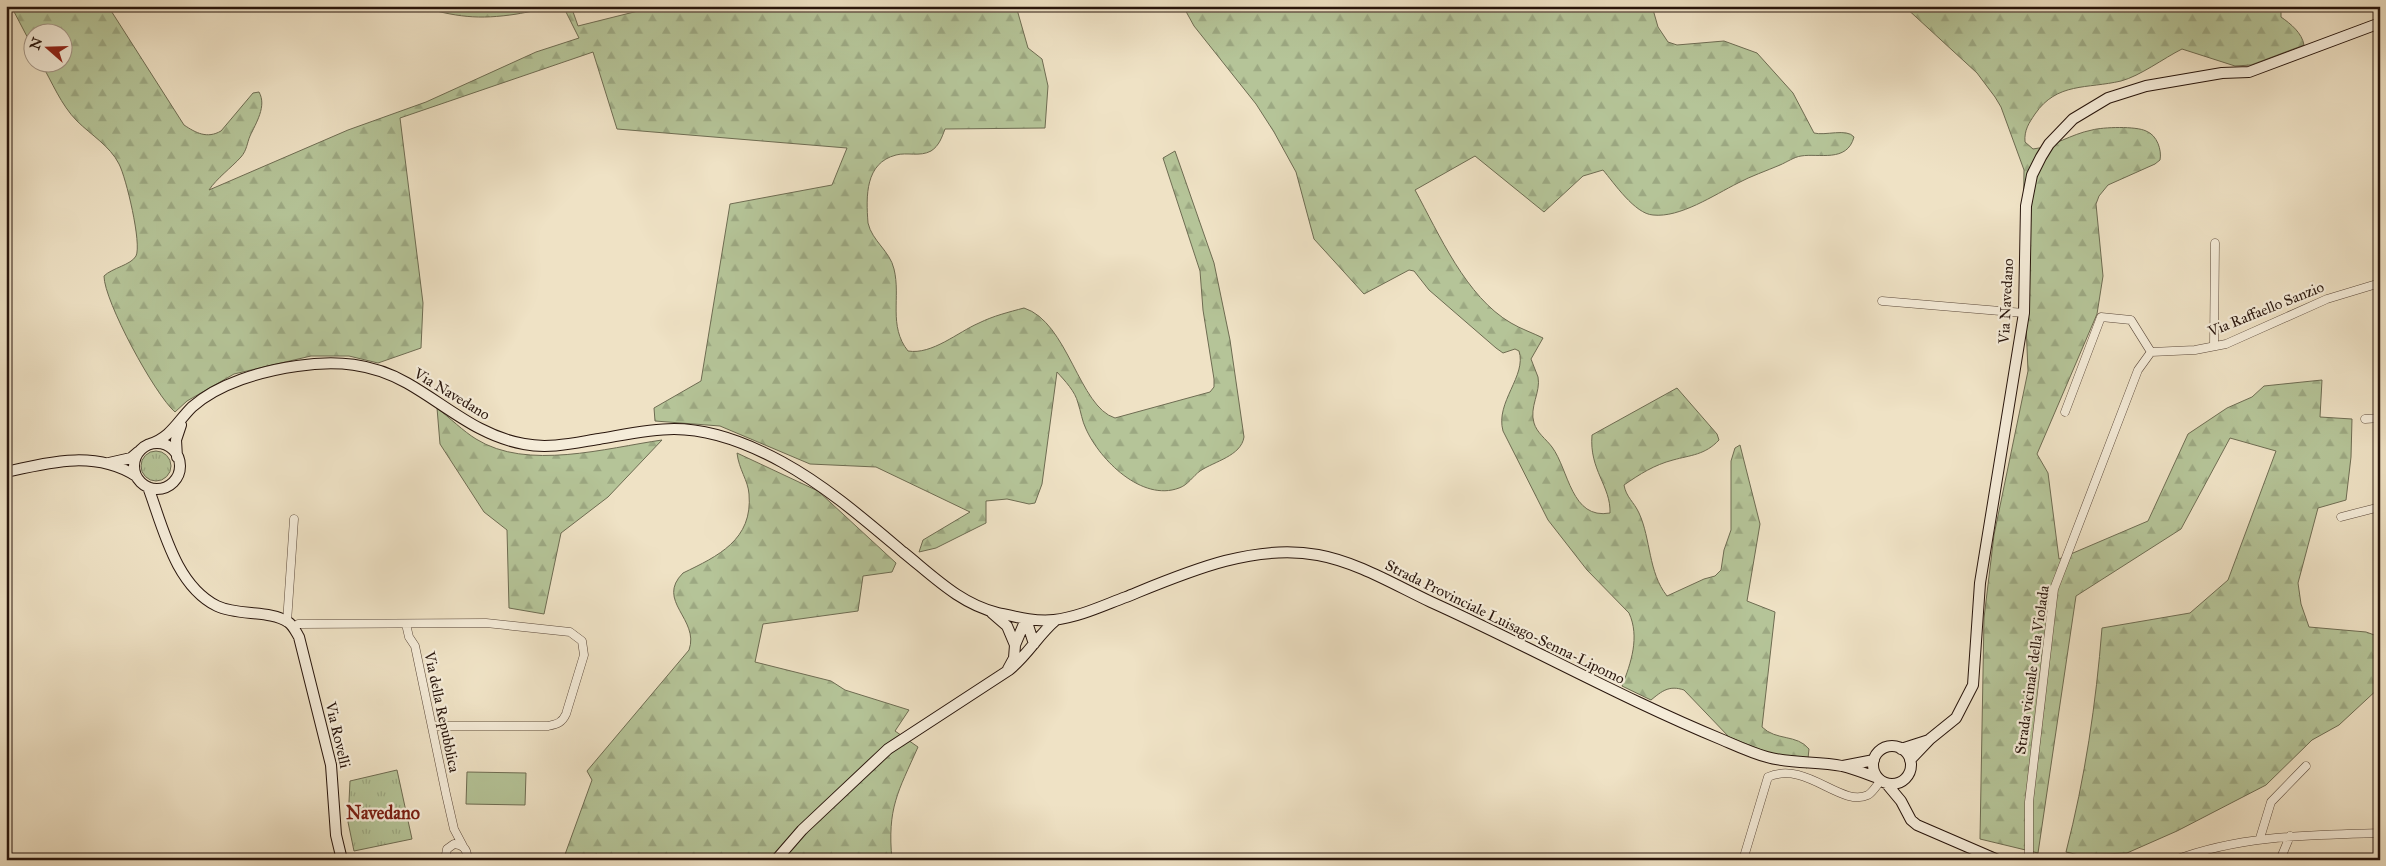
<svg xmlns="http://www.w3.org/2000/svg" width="2386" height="866" font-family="'IM FELL Great Primer',serif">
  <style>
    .grass { fill: url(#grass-tufts); stroke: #6e6c52 }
    .forest { fill: url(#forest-firs); stroke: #6e6c52 }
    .pitch { fill: #b5c498; stroke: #6e6c52 }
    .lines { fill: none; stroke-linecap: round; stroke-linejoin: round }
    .street-casing { stroke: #5a483a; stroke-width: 9 }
    .secondary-casing { stroke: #28150c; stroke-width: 12 }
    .street { stroke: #f5ecd9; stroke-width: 8 }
    .secondary { stroke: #f5ecd9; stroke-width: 10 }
    .labels { text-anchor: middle; stroke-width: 4.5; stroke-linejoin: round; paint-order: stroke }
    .street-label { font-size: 15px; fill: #28150c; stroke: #f5ecd9 }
    .quarter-label { font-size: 18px; font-weight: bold; fill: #7a1f14; stroke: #f5ecd9 }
  </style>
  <defs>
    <pattern id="grass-tufts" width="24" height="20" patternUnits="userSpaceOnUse" patternTransform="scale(1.25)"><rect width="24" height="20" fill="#b5c498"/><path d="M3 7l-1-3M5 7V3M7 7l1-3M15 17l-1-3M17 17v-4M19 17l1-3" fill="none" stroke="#9ca882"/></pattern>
    <pattern id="forest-firs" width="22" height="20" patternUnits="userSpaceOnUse" patternTransform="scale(1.25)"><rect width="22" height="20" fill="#b5c498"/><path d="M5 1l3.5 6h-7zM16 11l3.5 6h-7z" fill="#9ca882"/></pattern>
  </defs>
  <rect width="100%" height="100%" fill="#efe2c5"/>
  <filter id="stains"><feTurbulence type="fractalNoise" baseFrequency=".004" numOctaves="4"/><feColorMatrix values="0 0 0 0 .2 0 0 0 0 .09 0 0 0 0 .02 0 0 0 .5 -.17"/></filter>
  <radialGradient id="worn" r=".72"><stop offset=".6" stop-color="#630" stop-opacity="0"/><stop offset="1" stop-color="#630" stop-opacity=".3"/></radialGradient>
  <path class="grass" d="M141 466a15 15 0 1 1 30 0a15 15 0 1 1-30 0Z
    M397,770L412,839L354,851L348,822L350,781Z"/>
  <path class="forest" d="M11,6H108L184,125C196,133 207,139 221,131L253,93L259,92C267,106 256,123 250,136C247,143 247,150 241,157C231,168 217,178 209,190L348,130L426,102L536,52L579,38L563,6H571L578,26L658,6H1016L1028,48L1042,59L1048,86L1045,128L945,129C942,137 939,146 931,151C920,157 907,152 896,155C865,163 866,196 868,223C872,241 890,251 894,269C901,297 888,326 908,351C932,355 958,332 979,323C993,316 1009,312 1024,308C1068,322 1079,407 1115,418L1210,392L1214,387V379L1203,310L1200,271L1163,158L1175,151L1214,263L1230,340L1244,437C1241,456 1215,461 1200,471C1193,476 1188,485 1179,488C1142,502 1100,460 1086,429C1082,421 1081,412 1078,403C1075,391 1065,381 1057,372L1042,484L1035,503L1029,504L1007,499L986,501V523L936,548L919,552L923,540L970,512L876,467L810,464L720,426L655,421L654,408L701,381L730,204L832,185L847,148L617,129L593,52L400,118L423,303L421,348L378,363L349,356H311L234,374L187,401L175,412C155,395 104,301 104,276C112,268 131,265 136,256C142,244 126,177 119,164C110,146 91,135 77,121C61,105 52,82 41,63L62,62V32H32V46Z
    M418,6H547C538,11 527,12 517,14C478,20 456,17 418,6Z
    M1183,6H1652L1658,27L1668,42L1677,45L1724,41L1757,53L1793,93L1814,133C1825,136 1847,128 1854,137C1847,163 1819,153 1801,156C1794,157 1787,162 1780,165C1766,171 1751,176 1738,183C1714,195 1680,218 1653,215C1635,214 1614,183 1603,170L1583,176L1544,212L1475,156L1415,190C1439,234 1466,297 1511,323C1521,329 1533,333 1543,338L1531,359C1533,365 1536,371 1538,377C1541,392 1529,407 1534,423C1537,433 1546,439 1552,447C1569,470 1571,520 1610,513C1611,486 1589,470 1592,435L1677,388L1717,434L1719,440C1705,455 1691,455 1673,460C1654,465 1640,474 1624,485C1626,497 1634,502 1639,513C1651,539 1648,572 1667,596L1704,579L1715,576L1721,570L1724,550L1731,530V461L1735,448L1740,445L1760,524L1747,601L1775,612L1762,727C1776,741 1797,734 1809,749L1807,768L1729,737L1684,690C1669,685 1662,691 1651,700L1622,686C1631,663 1640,637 1629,613L1587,570L1548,520L1503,431C1495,402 1527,376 1519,351L1515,349L1503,353L1496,348L1429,290L1414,271L1409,270L1364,294L1314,239L1296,172L1274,132L1256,104L1194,26Z
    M1904,6H2281V17C2291,24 2302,33 2304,45L2251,65L2235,66L2182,49C2164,58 2140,76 2121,81C2087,89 2057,82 2035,114C2029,123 2024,130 2025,142L2033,149C2053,147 2071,134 2092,130C2103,127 2136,126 2146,131C2157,135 2162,150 2160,160L2155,164L2108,185L2099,196L2096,204L2103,276L2097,314L2037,454L2048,473L2059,559L2148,521L2188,434L2227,408L2252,397L2264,386L2322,380L2320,417L2352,419L2351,457L2346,500L2318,508L2298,583L2301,604L2309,627L2366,632L2380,637V687L2339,725L2312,740L2266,785L2177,831L2127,853L2079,855L2066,852C2085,778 2096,704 2102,628L2190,613L2228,580L2276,451L2230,438L2181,529L2076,596L2038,853L1980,839L1984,618L1994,535L2028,371L2023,253L2024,170L2001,107L1995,97L1977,73Z
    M437,408C450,418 463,431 476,439C527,471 606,448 662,440L608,497L561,533L544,614L509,608L507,530L484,512L440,444Z
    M737,453L818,491L896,563L892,572L863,576L858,611L763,624L755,662L831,681L845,690L909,710L895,731L918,747C898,792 887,808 892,860H599L597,854L563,860L592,780L587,771L689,650C700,619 655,601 683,573C718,556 753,540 749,494C748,480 739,470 737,453Z"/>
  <path class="pitch" d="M467,772L526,773L525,805L466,804Z"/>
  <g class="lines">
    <defs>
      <path id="street" d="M1882,301L2024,313
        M2214,346L2215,243
        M2065,412L2101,317L2131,320L2151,352L2195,350L2226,344L2327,299L2380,283
        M2365,419L2380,418
        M2378,507L2380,492
        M2341,517L2380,507
        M287,622L294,519
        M406,624L409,637L415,646L446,794L454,829L463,846
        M293,628L298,624L486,623L570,632L582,641L584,655L566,714C562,723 557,724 548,726H432
        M2260,838L2271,802L2306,766
        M445,860L447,849L454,844C464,845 468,850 467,860
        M1743,860L1768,777C1806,760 1841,808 1868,795C1873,792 1877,785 1881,780
        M2029,860V802L2054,589L2138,370L2151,352
        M2175,860C2241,835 2311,835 2380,833
        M2280,860L2290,836"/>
      <path id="secondary" d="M134 466a23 23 0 1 1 46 0a23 23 0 1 1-46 0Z
        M150,444C171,437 177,422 192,407C219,383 262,371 297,366C336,360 372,363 407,383C446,405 478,436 524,444C549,449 574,443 599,439C623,435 649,429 674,429C712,429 749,444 782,462C826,486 865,520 903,552C933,576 960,604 998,613C1016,617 1035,622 1054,620C1079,617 1102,606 1126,597C1185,573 1252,543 1318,555C1357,562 1395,585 1431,602C1529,646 1623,699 1723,740C1737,746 1752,753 1767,757C1791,764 1818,761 1842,766C1854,769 1867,774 1878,778
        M177,457L176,440L181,425
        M109,463L131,458L138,452
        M6,472C50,462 95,450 136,476
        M148,487C163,527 175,585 217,606C238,616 270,610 288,622C293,625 296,632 299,637L331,765L336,835L342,860
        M992,613L1007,626L1015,645
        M1026,619L1034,644
        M1008,669L1014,658L1015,645L1026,619
        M1873 765a19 19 0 1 1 38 0a19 19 0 1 1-38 0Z
        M1901,749L1929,740
        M1910,760L1930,739L1956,718L1973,685L1980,583L2024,313L2026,206L2032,175L2041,157L2049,144L2073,119L2108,98L2146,86L2222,73L2249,72L2380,23
        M1843,766L1874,760
        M1886,783L1901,801L1911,820L1917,825L1998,860
        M776,860L802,830L888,749L1009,670C1028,655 1038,635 1056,620"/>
    </defs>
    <use href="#street" class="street-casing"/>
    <use href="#secondary" class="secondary-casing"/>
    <use href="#street" class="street"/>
    <use href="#secondary" class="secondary"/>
  </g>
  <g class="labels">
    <g class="street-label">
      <text transform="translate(2006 301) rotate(-87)" y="5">Via Navedano</text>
      <text transform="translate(2266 309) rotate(-22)" y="5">Via Raffaello Sanzio</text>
      <text transform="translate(452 394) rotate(31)" y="5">Via Navedano</text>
      <text transform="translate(1505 622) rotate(26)" y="5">Strada Provinciale Luisago-Senna-Lipomo</text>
      <text transform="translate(2032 670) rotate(-82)" y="5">Strada vicinale della Violada</text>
      <text transform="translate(442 712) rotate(78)" y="5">Via della Repubblica</text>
      <text transform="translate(338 735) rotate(77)" y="5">Via Rovelli</text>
    </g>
    <g class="quarter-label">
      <text x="383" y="819">Navedano</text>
    </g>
  </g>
  <rect width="2386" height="866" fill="none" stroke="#efe2c5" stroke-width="25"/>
  <rect x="8" y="8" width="2371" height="851" fill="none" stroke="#28150c" stroke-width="2.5"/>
  <rect x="12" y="12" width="2361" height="841" fill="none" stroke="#28150c"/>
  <g transform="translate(48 48) rotate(290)"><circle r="24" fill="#f5ecd9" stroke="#a39687"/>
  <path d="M0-4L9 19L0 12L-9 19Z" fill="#8f2418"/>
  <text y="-8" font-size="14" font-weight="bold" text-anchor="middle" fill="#28150c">N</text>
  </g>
  <rect width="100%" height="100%" filter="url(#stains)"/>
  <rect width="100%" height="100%" fill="url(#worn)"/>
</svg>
